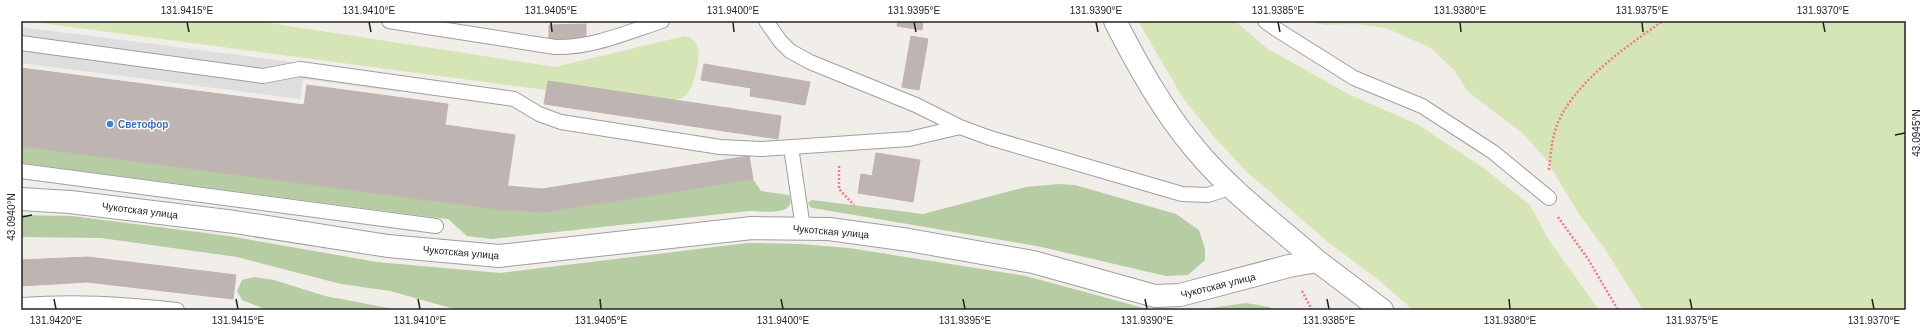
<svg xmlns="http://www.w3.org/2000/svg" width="1927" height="331" font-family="Helvetica,sans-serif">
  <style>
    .grass { fill: #d6e5b5 }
    .forest { fill: #b6cca2 }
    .parking { fill: #dedede }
    .building { fill: #beb5b2; stroke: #c1b2ad }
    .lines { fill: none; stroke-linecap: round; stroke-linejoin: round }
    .lane-casing { stroke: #9f9f9f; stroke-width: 16 }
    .street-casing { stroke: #9f9f9f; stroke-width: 24 }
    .path { stroke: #ed7e88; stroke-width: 2.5; stroke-dasharray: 2 2; stroke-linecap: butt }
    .lane { stroke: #fff; stroke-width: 14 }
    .street { stroke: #fff; stroke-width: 22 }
    .ticks { fill: none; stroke: #222; stroke-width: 1.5 }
    .shop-dot { fill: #3f7fe0; stroke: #fff; stroke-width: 1.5 }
    .labels { text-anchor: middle; stroke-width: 3; stroke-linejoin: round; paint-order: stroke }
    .shop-label { font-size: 10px; font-weight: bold; fill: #366cbe; stroke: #fff; text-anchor: start }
    .street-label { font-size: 10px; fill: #222; stroke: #fff }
    .neatline { fill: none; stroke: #222; stroke-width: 1.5 }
    .ticks-label { font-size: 10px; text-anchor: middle; fill: #222 }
  </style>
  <rect width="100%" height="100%" fill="#f1ede9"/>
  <path class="grass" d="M26,21H256L555,67L685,36C691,38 696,41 698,48C701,58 694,88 686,95C683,98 679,99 675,100L548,81L546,90Z
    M1138,21H1235L1268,49L1350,95L1417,124L1485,169L1530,205L1549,240L1599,310H1413L1380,281L1329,243L1246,171L1214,137L1183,98Z
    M1309,21H1906V310H1643L1605,249L1579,214L1546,159L1521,132L1468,92L1454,70L1431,48L1386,28L1355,24L1324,25Z"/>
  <path class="forest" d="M21,146L504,210L545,212L753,179L761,191L789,195C798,217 762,211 749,211L491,239L467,236L448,219L439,218L21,163Z
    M1058,184L1075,185L1176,214L1199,230L1205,249V260L1188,275L1166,276L1037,246L813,208L810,207L808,203L812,200L923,214L1026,187Z
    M21,215L72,216L229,236L377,262L500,273L748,243L801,244L849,248L1026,276L1151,310H458L390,291L341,284L237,257L101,238L21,237Z
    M254,277L274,280L325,296L399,310H267L242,300L237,291L242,280Z
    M1246,303L1269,307L1273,310H1196Z"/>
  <path class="parking" d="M21,27L402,76L400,92L303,79L300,99L21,63Z"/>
  <path class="building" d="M898,21H923L922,30L897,26Z
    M586,24V41H549V25Z
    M911,36L928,39L919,90L902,87Z
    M704,64L810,82L805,105L750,96L751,88L701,80Z
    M21,68L304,105L307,85L448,104L445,125L515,135L504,210L21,146Z
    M548,81L781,116L778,139L544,104Z
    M876,153L920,160L913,202L858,193L861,174L872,176Z
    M749,156L753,179L545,212L504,210L507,186L542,189Z
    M88,257L236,275L233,299L87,282L21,286V260Z"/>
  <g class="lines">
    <defs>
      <path id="lane" d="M389,21L555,47C592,48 628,32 662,21
        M766,21L780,41L790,51L810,62L916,105L960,127L990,138L1182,194L1208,195L1232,187
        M1265,21L1276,29L1354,78L1422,106L1493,152L1549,198
        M21,43L263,76L300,69L514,99L539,114L561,122L720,147L761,149L909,139L960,127
        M791,147L803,228
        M21,171L436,226
        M21,305C76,301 122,304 177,310"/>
      <path id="street" d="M21,199L70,202L235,222L388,246L499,256L752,228L829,229L909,240L1033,262L1155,296L1180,295L1289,266L1317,261C1276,225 1231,192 1196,150C1163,111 1138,66 1115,21
        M1317,261L1382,310"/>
    </defs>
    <use href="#lane" class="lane-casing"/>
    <use href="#street" class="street-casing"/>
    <path class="path" d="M839,166V189L854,205
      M1549,170C1551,151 1552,133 1561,116C1582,77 1627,46 1663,21
      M1558,217L1588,259L1618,310
      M1302,291L1312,310"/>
    <use href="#lane" class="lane"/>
    <use href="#street" class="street"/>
  </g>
  <path class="ticks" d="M187,22L189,32M369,22L371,32M551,22L552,32M733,22L734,32M914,22L916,32M1096,22L1098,32M1278,22L1280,32M1460,22L1461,32M1642,22L1643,32M1823,22L1825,32M1895,135L1905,133M22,217L32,215M54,299L56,309M236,299L238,309M418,299L420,309M600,299L601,309M781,299L783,309M963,299L965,309M1145,299L1147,309M1327,299L1329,309M1509,299L1510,309M1690,299L1692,309M1872,299L1874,309"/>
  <circle class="shop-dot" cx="110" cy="124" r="4"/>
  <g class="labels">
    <g class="shop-label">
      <text x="118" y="128">Светофор</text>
    </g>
    <g class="street-label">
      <text transform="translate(140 210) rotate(7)" y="4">Чукотская улица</text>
      <text transform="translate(831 231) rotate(5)" y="4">Чукотская улица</text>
      <text transform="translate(461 252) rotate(5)" y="4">Чукотская улица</text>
      <text transform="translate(1218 285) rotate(-14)" y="4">Чукотская улица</text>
    </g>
  </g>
  <rect width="1927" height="331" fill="none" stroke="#ffffff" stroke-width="44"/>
  <rect x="22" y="22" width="1883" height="287" class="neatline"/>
  <g class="ticks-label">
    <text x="187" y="14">131.9415°E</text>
    <text x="369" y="14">131.9410°E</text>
    <text x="551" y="14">131.9405°E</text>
    <text x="733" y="14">131.9400°E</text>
    <text x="914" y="14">131.9395°E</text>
    <text x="1096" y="14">131.9390°E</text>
    <text x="1278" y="14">131.9385°E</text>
    <text x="1460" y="14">131.9380°E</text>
    <text x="1642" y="14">131.9375°E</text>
    <text x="1823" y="14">131.9370°E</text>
    <text transform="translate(1916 133) rotate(-90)" y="4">43.0945°N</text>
    <text transform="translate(11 217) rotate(-90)" y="4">43.0940°N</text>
    <text x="56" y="324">131.9420°E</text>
    <text x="238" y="324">131.9415°E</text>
    <text x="420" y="324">131.9410°E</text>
    <text x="601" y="324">131.9405°E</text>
    <text x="783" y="324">131.9400°E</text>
    <text x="965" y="324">131.9395°E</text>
    <text x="1147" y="324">131.9390°E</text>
    <text x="1329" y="324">131.9385°E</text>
    <text x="1510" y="324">131.9380°E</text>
    <text x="1692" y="324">131.9375°E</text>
    <text x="1874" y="324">131.9370°E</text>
  </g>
</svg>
